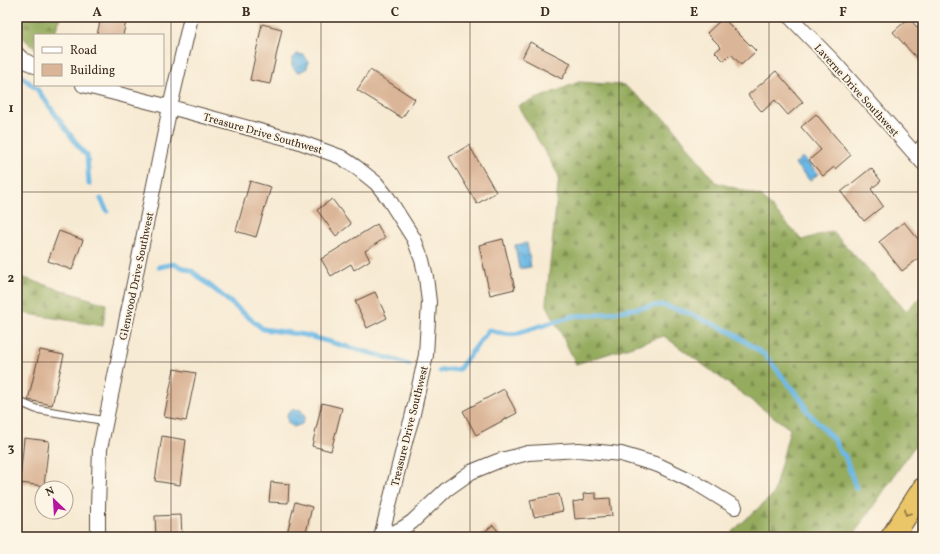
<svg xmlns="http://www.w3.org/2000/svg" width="940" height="554" font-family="Vollkorn,serif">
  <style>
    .forest { fill: url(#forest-firs); stroke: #686b3e }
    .water { fill: url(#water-waves); stroke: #547182 }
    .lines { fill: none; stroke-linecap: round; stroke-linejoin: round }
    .stream { stroke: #6cb8e5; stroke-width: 5 }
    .building { fill: #dbb597 }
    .lane-casing { stroke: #574739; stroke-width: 9 }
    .street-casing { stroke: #574739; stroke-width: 16 }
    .highway-casing { stroke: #574739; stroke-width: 24 }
    .lane { stroke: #fff; stroke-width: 7 }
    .street { stroke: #fff; stroke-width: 14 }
    .highway { stroke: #ebc669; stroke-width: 22 }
    .oneway { stroke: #8a7040 }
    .grid { fill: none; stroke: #3b2a1e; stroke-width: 1; stroke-opacity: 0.55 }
    .labels { text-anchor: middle; stroke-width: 4; stroke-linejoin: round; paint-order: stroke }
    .street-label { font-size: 11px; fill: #3b2a1e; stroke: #fcf5e5 }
    .neatline { fill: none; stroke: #3b2a1e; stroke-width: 1.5 }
    .grid-label { font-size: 13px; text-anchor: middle; font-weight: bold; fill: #3b2a1e }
  </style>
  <defs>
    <pattern id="forest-firs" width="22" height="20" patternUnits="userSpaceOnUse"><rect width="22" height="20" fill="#95ac5e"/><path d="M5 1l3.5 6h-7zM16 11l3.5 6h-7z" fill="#7b8c4d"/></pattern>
    <pattern id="water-waves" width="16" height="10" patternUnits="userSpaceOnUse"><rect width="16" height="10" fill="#6cb8e5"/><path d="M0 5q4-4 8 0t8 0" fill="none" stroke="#5a96b9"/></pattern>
  </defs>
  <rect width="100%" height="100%" fill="#fcf5e5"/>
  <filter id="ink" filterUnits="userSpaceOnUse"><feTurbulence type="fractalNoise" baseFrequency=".025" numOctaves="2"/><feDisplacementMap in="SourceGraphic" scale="8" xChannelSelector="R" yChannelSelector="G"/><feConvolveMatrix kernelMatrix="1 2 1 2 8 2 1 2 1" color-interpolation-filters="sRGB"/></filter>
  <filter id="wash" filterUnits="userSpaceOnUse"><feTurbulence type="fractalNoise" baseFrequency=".012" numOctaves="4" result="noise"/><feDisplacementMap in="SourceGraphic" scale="16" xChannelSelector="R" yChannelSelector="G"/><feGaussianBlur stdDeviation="0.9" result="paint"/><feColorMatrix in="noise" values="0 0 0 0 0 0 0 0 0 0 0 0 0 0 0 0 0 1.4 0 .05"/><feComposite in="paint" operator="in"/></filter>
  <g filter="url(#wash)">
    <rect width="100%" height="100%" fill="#f7ead3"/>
    <path class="forest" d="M17,17H60L54,35H35V49L17,32Z
      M579,82L624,85L669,122L715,182L761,196L802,240L832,231L906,311L923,294V434L852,537H726L773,495L790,429L664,336L576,364L546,303L559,176L518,106Z
      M17,276L106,304L103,326L17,312Z"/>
    <path class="water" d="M297,54L304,55L308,61L307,68L300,72L296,71L292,66V58Z
      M803,157L818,174L810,181L795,164Z
      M527,243L531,267L519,269L515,245Z
      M293,409L301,410L305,417L302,424L294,427L288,423L287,414Z"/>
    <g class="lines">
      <path class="stream" d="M17,73L37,89L82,151L87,155L89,184
        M101,199L107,211
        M159,267L173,264L192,271L263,329L305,335L395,360L409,365
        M440,371L459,369L489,330L502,333L515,334L573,316L596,315L651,306L662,305L686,312L731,332L765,355L803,402L807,411L835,441L840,452L845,456L856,488"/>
    </g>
    <g id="blocks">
      <path class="building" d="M101,17H127L123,35H97Z
        M723,18L756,51L741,65L731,54L724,61L715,52L721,47L707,33Z
        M909,18L923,34V61L921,63L893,32Z
        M262,24L282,29L270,84L250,80Z
        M530,42L571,63L562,79L522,58Z
        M370,70L415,99L402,118L357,90Z
        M776,71L803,102L788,115L775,100L762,112L748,95Z
        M816,114L851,155L835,169L834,167L823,176L809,160L821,150L801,127Z
        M469,145L496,192L477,204L449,157Z
        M871,168L881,181L871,189L883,206L864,221L841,192Z
        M250,181L271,187L256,237L236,231Z
        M332,199L351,224L336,236L317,210Z
        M904,222L923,245V255L902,271L879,242Z
        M377,224L385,238L365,251L370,260L354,270L351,264L331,276L321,259Z
        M59,231L83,240L72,270L48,261Z
        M503,239L515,289L490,295L479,245Z
        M375,292L387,318L367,328L355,301Z
        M40,350L64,355L52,405L28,400Z
        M174,369L196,373L186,421L164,417Z
        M504,389L517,413L476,435L463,411Z
        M322,403L342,408L331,451L312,446Z
        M162,436L186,440L180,485L155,481Z
        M24,438L49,441L44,486L20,483Z
        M271,482L289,484L288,503L269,502Z
        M596,493V499L610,498L612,516L575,519L573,502L584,500L583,494Z
        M559,494L563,511L534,517L530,500Z
        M295,502L312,507L305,537H286Z
        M181,515L182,537H156L155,516Z
        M493,525L503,537H478Z"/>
    </g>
  </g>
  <g filter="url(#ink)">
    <use href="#blocks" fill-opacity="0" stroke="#574739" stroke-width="1"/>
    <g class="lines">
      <defs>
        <path id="lane" d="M913,152L923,141
          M17,398L22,403L36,409L106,421"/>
        <path id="street" d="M790,17L833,61L923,163
          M17,54L22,59L35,66
          M83,85L170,107L297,141L341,157L356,167L376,183L388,198L414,239L422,260L426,277L429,302L426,355L412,418L406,438L381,537
          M382,535L393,533L403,528L412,522L447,489L471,472L498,461L528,453L579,450L621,454L658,465L696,483L735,507
          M98,537V507L100,449L170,107L191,17"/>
        <path id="highway" d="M892,537L923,489"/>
      </defs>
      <use href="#lane" class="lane-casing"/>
      <use href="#street" class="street-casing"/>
      <use href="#highway" class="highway-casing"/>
      <use href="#lane" class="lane"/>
      <use href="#street" class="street"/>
      <use href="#highway" class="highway"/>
    </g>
    <defs><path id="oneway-chevron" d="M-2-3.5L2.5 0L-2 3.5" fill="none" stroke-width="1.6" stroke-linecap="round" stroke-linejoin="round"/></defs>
    <use class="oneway" href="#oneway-chevron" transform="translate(907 513) rotate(123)"/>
  </g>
  <path class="grid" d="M171,17V537M321,17V537M470,17V537M619,17V537M769,17V537M17,192H923M17,362H923"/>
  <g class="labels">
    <g class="street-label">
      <text transform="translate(857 90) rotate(48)" y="4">Laverne Drive Southwest</text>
      <text transform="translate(263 133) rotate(16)" y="4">Treasure Drive Southwest</text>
      <text transform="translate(136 276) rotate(-78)" y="4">Glenwood Drive Southwest</text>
      <text transform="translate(409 426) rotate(-76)" y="4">Treasure Drive Southwest</text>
    </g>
  </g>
  <rect width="940" height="554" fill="none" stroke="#fcf5e5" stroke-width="44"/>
  <rect x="34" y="34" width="130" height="52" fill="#fcf5e5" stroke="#afa495"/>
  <rect x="42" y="47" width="20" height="6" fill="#ffffff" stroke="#afa495"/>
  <text x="70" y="54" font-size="12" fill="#3b2a1e">Road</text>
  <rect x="42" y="64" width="20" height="12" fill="#dbb597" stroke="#afa495"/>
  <text x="70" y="74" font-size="12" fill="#3b2a1e">Building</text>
  <g transform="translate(54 500) rotate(335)"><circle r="19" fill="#fcf5e5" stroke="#afa495"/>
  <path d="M0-3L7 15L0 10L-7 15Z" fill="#b5179e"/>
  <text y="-6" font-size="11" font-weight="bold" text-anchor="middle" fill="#3b2a1e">N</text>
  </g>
  <rect x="22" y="22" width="896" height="510" class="neatline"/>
  <g class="grid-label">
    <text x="97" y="16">A</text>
    <text x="246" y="16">B</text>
    <text x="395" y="16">C</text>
    <text x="545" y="16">D</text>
    <text x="694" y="16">E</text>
    <text x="843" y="16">F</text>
    <text x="11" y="112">1</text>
    <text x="11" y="282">2</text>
    <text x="11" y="452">3</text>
  </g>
</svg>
